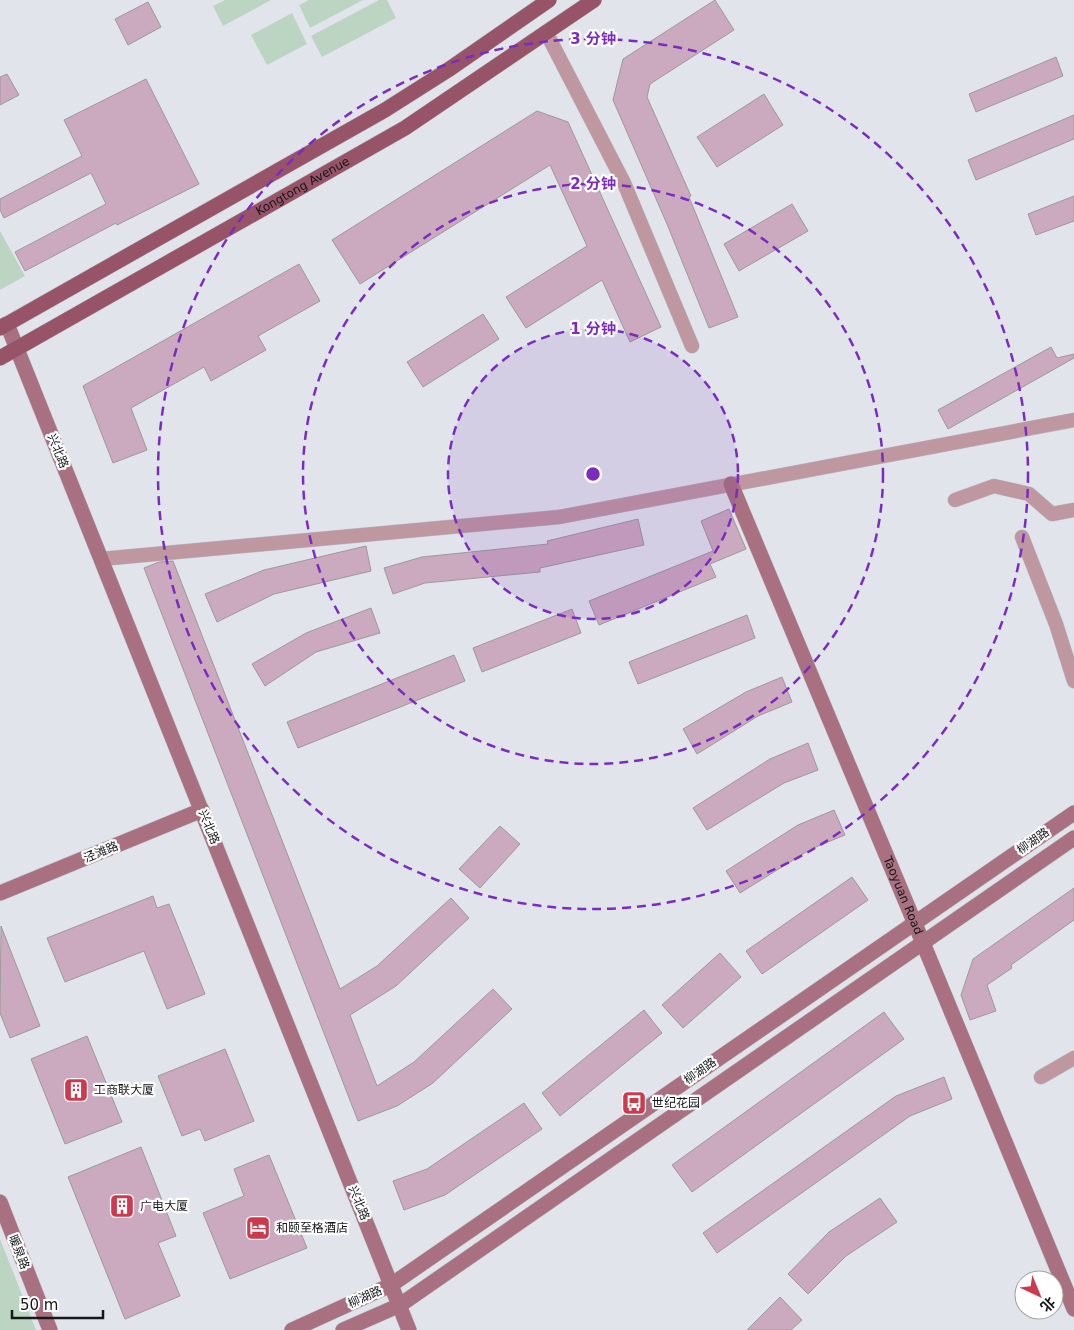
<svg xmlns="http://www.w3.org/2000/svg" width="1074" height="1330" font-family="'DejaVu Sans','Noto Sans SC',sans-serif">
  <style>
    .green { fill: #bcd4c2 }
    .building { fill: #cba9be; stroke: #9e989c }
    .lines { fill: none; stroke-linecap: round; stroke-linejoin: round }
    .street-casing { stroke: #bcc0c5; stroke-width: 15 }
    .secondary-casing { stroke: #bcc0c5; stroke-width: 16 }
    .primary-casing { stroke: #bcc0c5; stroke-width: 16 }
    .street { stroke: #be97a1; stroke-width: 14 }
    .secondary { stroke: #a87080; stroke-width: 15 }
    .primary { stroke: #975468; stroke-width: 15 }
    .ring { fill: none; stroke: #7b2cbf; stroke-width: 2.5; stroke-dasharray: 9 6 }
    .labels { text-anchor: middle; stroke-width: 4.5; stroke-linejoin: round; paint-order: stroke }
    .street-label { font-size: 12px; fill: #161719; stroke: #fff }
    .poi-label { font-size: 12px; fill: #161719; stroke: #fff; text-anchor: start }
    .centre { fill: #7b2cbf; stroke: #fff; stroke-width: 2.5 }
    .ring-label { font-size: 15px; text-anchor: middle; font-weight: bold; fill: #7b2cbf; stroke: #fff; stroke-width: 4.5; stroke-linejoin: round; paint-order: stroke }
  </style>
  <rect width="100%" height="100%" fill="#e1e5eb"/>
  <path class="green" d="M225,0H271L223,26L213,6Z
    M309,0H363L310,28L299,5Z
    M379,0H387L396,18L322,57L311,36Z
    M292,13L307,44L267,65L251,35Z
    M0,231L25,276L0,290Z
    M0,1239L36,1330H0Z"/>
  <path class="building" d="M715,0L734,30L650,84L647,97L691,196L689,197L738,317L709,328L667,224L613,100L623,59Z
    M148,2L161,27L128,45L115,19Z
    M1056,57L1063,76L976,112L969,94Z
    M7,74L19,95L0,105V77Z
    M146,79L199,184L117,225L116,223L25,271L15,252L106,204L91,173L4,218L0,210V199L82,156L64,120Z
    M764,94L783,125L717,167L697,137Z
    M537,111L568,122L661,327L630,342L602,280L526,328L506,297L587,246L550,165L360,284L332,240Z
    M1074,115V139L976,180L968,160Z
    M1074,196V221L1036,235L1028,214Z
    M792,204L808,231L739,271L724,244Z
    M299,264L320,301L258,336L266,350L211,381L204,367L131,408L147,450L113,463L83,386Z
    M483,314L499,339L423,387L407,362Z
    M1051,347L1057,358L1074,354V358L948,429L938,410Z
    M729,509L746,549L710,564L716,577L599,625L589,601L713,551L701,521Z
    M638,519L644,545L540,568V572L425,583L393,594L384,568L422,557L548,544L547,541Z
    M366,546L371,571L274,594L217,622L205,594L264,570Z
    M173,561L340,989L377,966L451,898L469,918L396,986L350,1015L377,1086L414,1062L493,989L512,1009L433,1083L397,1106L358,1121L144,568L159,562Z
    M371,608L380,633L316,652L265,686L252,664L306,633Z
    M572,609L581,633L482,672L473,648Z
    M747,615L755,638L638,684L629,662Z
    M454,655L465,681L298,748L287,722Z
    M782,677L792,702L758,716L697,754L683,729L746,692Z
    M808,743L818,770L784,783L707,830L693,808L770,759Z
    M834,810L845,835L811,849L740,893L726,871L798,825Z
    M500,826L520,844L480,888L459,869Z
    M852,877L868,900L762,974L746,951Z
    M1074,888V920L1011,965L1012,968L987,985L996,1011L970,1020L961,995L973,959Z
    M153,896L157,908L169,904L205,994L167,1009L144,951L65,982L47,938Z
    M1,926L40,1026L10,1038L0,1013Z
    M720,953L741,977L683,1028L662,1005Z
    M644,1010L662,1033L560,1116L542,1093Z
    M884,1012L904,1039L692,1192L672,1165Z
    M87,1036L122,1122L65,1144L31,1059Z
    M225,1049L254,1121L205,1141L200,1129L182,1136L158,1076Z
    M944,1077L952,1099L910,1116L717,1253L703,1233L896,1096Z
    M524,1103L542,1129L445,1195L404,1210L393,1181L427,1169Z
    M141,1147L176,1236L158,1243L180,1296L125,1319L68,1177Z
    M269,1155L307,1248L230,1279L203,1213L244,1196L234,1169Z
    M880,1198L897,1222L846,1256L808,1294L788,1274L829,1232Z
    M780,1297L802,1320L791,1330H747Z"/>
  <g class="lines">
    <defs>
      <path id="street" d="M546,32L624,183L692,346
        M955,500L994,486L1029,494L1052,514L1074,510
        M1022,537L1056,624L1074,681
        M101,559L559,517L1074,420
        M1041,1077L1074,1058"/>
      <g id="secondary">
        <path d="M0,327L7,324L409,1330"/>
        <path id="s1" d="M731,484L923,943L1074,1309"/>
        <path d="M0,893L202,810"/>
        <path d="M0,1202L50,1330"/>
        <path d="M292,1330L391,1285L1074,813"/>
        <path d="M343,1330L400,1305L1074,838"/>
      </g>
      <g id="primary">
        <path d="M0,328L385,110L448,70L549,0"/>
        <path id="s2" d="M0,358L405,128L594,0"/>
      </g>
    </defs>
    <use href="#street" class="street-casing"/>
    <use href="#secondary" class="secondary-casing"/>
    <use href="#primary" class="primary-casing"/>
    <use href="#street" class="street"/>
    <use href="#secondary" class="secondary"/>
    <use href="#primary" class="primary"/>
  </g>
  <circle cx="593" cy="474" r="145" fill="#7b2cbf" fill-opacity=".12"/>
  <g class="ring">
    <circle cx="593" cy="474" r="145"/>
    <circle cx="593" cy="474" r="290"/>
    <circle cx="593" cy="474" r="435"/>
  </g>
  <defs>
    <symbol id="building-square" viewBox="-11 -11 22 22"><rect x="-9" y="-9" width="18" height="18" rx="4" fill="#cb3b4d" stroke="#fff"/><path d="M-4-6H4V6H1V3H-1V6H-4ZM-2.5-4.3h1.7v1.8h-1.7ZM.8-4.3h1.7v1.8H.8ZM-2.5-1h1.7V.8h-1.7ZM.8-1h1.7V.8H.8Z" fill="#fff"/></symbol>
    <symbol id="bus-square" viewBox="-11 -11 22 22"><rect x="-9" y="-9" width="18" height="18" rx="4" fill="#cb3b4d" stroke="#fff"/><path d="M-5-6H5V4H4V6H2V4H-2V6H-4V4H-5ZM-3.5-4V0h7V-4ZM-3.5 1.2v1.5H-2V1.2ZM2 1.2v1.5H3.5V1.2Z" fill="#fff"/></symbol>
    <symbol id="hotel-square" viewBox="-11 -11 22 22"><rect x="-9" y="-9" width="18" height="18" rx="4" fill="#cb3b4d" stroke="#fff"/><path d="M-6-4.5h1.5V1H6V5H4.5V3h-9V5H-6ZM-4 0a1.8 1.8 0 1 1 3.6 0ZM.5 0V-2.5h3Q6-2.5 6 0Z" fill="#fff"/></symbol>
  </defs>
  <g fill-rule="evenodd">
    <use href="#building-square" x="62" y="1076" width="28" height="28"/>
    <use href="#bus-square" x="620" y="1089" width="28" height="28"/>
    <use href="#building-square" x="108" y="1192" width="28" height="28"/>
    <use href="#hotel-square" x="244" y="1214" width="28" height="28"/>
  </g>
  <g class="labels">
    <g class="street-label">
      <text dy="4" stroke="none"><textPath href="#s2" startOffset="348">Kongtong Avenue</textPath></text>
      <text transform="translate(58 451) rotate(68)" y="4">兴北路</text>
      <text transform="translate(209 827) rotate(68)" y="4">兴北路</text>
      <text transform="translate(1033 841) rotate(-35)" y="4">柳湖路</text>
      <text transform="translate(101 852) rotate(-22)" y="4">泾滩路</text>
      <text dy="4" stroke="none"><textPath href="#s1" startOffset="446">Taoyuan Road</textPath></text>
      <text transform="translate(700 1071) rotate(-35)" y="4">柳湖路</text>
      <text transform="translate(359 1203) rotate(68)" y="4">兴北路</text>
      <text transform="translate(19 1252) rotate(69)" y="4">暖泉路</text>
      <text transform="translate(365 1297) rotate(-24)" y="4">柳湖路</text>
    </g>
    <g class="poi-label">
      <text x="94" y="1094">工商联大厦</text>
      <text x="652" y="1107">世纪花园</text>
      <text x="140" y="1210">广电大厦</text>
      <text x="276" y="1232">和颐至格酒店</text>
    </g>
  </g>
  <circle cx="593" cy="474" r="8" class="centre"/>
  <g class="ring-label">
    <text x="593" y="44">3 分钟</text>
    <text x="593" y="189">2 分钟</text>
    <text x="593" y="334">1 分钟</text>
  </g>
  <g transform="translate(1039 1295) rotate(136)"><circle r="24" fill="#ffffff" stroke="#a2a2a3"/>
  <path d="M0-4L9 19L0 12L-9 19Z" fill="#cb3b4d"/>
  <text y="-8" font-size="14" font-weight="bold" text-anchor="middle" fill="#161719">北</text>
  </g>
  <path d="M12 1310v8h91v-8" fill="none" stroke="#161719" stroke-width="2.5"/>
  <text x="20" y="1310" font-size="15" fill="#161719" stroke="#ffffff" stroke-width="4" paint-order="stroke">50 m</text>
</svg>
